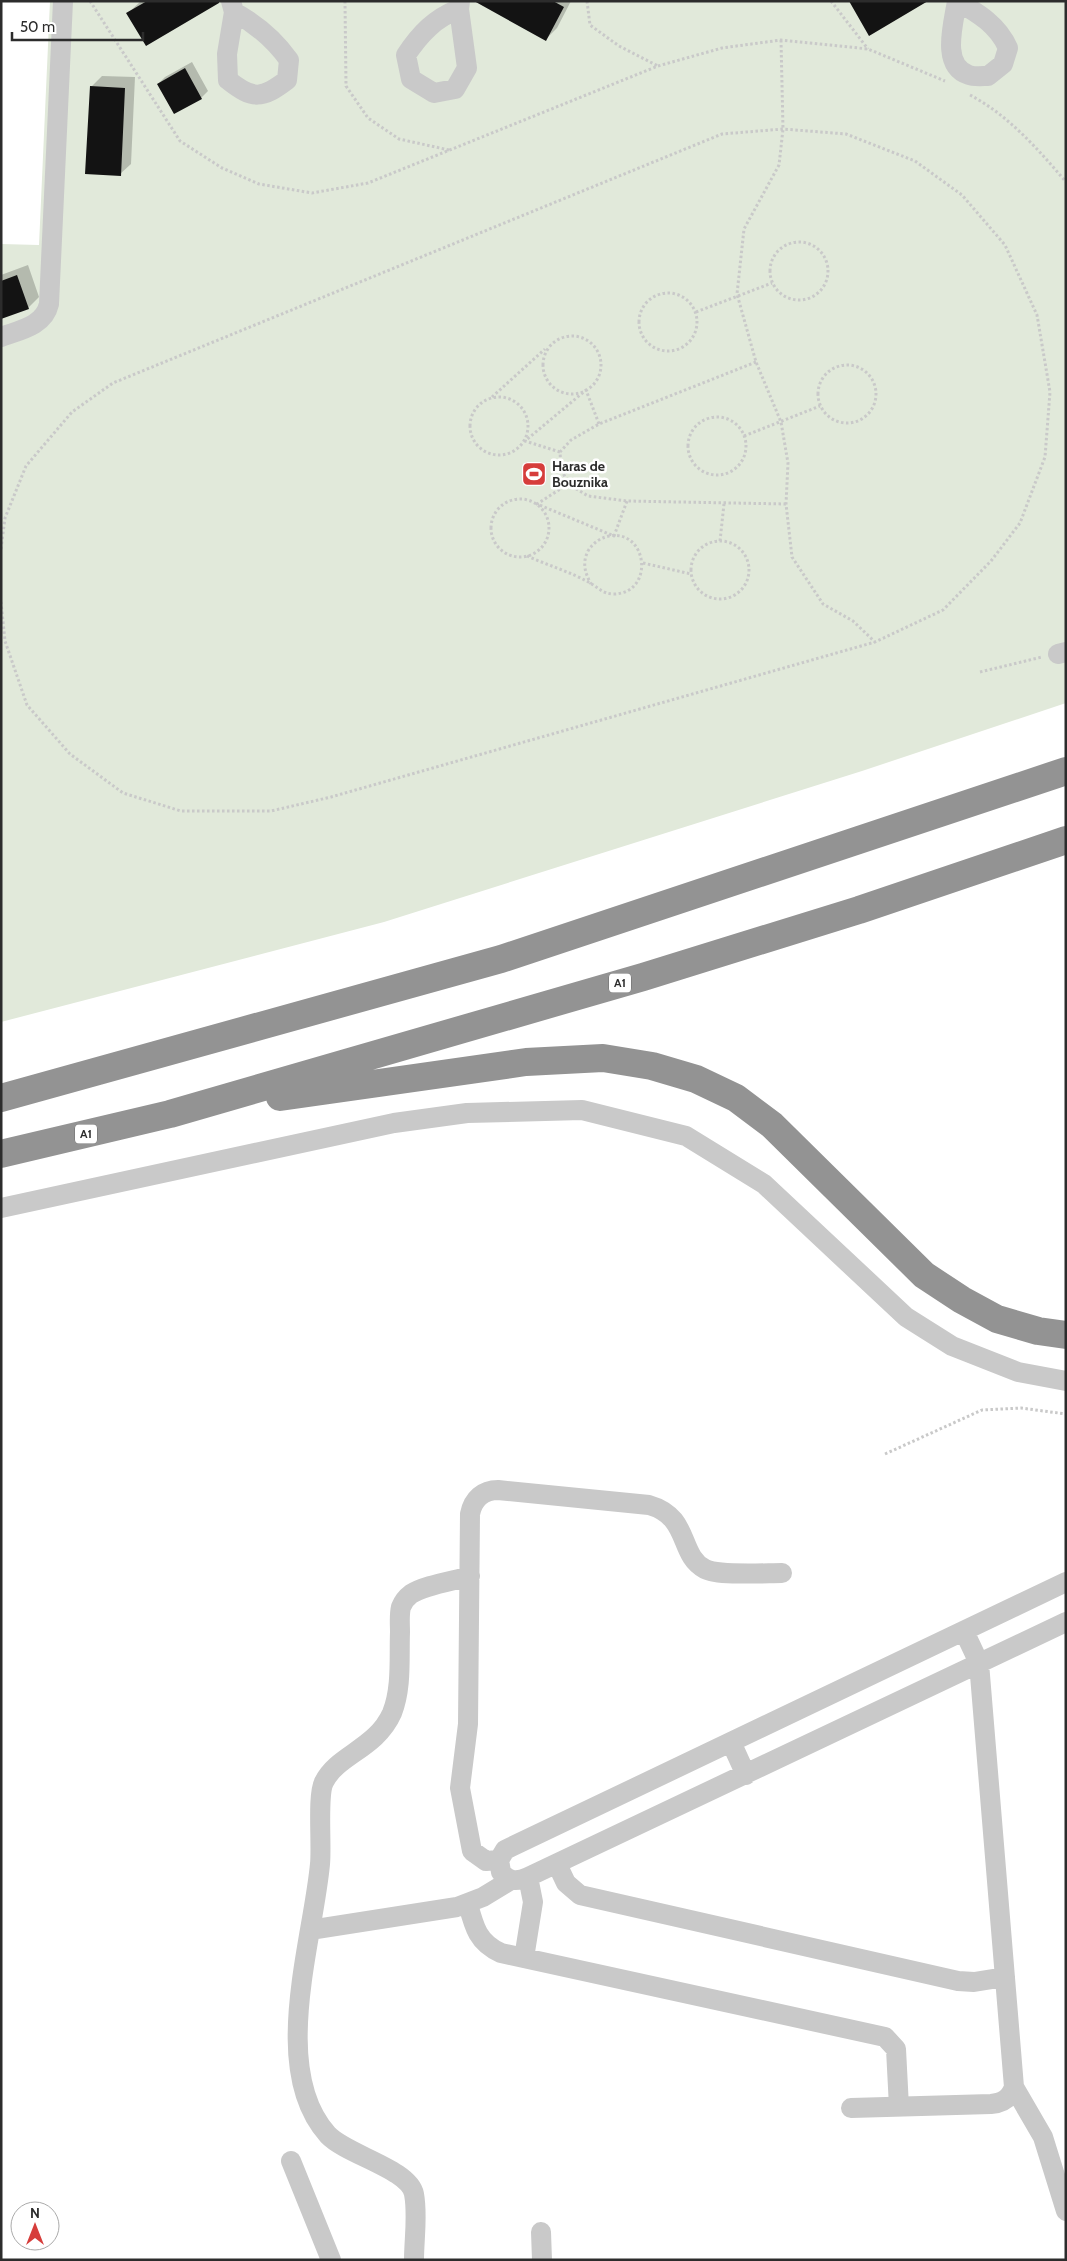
<svg xmlns="http://www.w3.org/2000/svg" width="1067" height="2261" font-family="Cabin,sans-serif">
  <style>
    .green { fill: #e1e9da }
    .shadow { fill: #0003 }
    .building { fill: #131313 }
    .lines { fill: none; stroke-linecap: round; stroke-linejoin: round }
    .path { stroke: #c9c9c9; stroke-width: 3; stroke-dasharray: 2.5 2.5; stroke-linecap: butt }
    .minor { stroke: #c9c9c9; stroke-width: 20 }
    .highway { stroke: #939393; stroke-width: 28 }
    .labels { text-anchor: middle; stroke-width: 5; stroke-linejoin: round; paint-order: stroke }
    .shield { fill: #fff; stroke: #6b6b6b; stroke-width: 1 }
    .shield-label { font-size: 12px; font-weight: bold; fill: #2c2c2c }
    .poi-label { font-size: 14px; font-weight: bold; fill: #2c2c2c; stroke: #fff; text-anchor: start }
  </style>
  <rect width="100%" height="100%" fill="#fff"/>
  <path class="green" d="M50,1H1066V703L862,771L384,922L1,1022V244L39,245Z"/>
  <path class="shadow" d="M141,1H217L128,13Z
    M478,1H571L557,28L546,39Z
    M192,62L208,91L201,98L174,113L158,84L165,77Z
    M102,76L135,77L131,164L120,174L91,87Z
    M28,265L39,297L28,308L1,318V275Z"/>
  <path class="building" d="M147,1H219V3L146,46L126,13Z
    M474,1H553L564,7L546,41Z
    M849,1H928L869,36Z
    M185,68L202,99L174,114L157,84Z
    M90,86L125,88L121,176L85,174Z
    M17,275L29,309L1,319V281Z"/>
  <g class="lines">
    <path class="path" d="M90,1L180,141L222,168L259,184L312,193L368,183L658,66L722,48L781,40L868,49L945,81
      M345,1L346,86L368,118L399,139L449,150
      M587,1L590,25L619,46L658,66
      M831,1L868,49
      M781,40L783,129L779,165L744,229L737,294L756,362L781,422L788,463L786,504L792,557L823,604L853,621L875,642
      M970,95C1008,115 1038,149 1066,182
      M770 271a29 29 0 1 1 58 0a29 29 0 1 1-58 0Z
      M639 322a29 29 0 1 1 58 0a29 29 0 1 1-58 0Z
      M696,312L772,283
      M543 365a29 29 0 1 1 58 0a29 29 0 1 1-58 0Z
      M756,362L599,424L571,440L560,452L561,468L568,484L588,496L627,501L786,504
      M818 394a29 29 0 1 1 58 0a29 29 0 1 1-58 0Z
      M470 426a29 29 0 1 1 58 0a29 29 0 1 1-58 0Z
      M492,397L545,349
      M688 446a29 29 0 1 1 58 0a29 29 0 1 1-58 0Z
      M744,436L820,406
      M560,452L525,441L586,390L599,424
      M568,484L537,504L614,536L627,501
      M491 528a29 29 0 1 1 58 0a29 29 0 1 1-58 0Z
      M720,541L724,504
      M691 570a29 29 0 1 1 58 0a29 29 0 1 1-58 0Z
      M1,549L5,518L26,466L72,412L113,383L722,134L783,129L846,134L915,161L962,195L1005,245L1037,315L1050,392L1045,457L1020,523L991,561L943,610L875,642L331,797L271,811H181L123,793L70,754L27,705L5,641L1,602
      M527,556C547,565 571,572 590,583C599,588 603,594 614,594C655,593 648,529 609,536C600,538 593,543 588,551C582,563 585,573 591,584
      M643,563L691,574
      M980,672L1042,657
      M885,1454L982,1410L1021,1408L1066,1414"/>
    <path class="minor" d="M231,1L234,12L227,54L228,80C253,100 262,99 287,80L289,60C274,39 256,24 234,12
      M957,1C978,13 998,25 1008,48L1003,64L988,76C983,76 974,77 969,75C940,66 954,22 957,1Z
      M459,9C435,18 420,34 406,55L411,79L434,93L455,89L467,68L459,9L460,1
      M1,337C20,330 44,326 49,304L63,1
      M1058,654L1066,652
      M1,1208L394,1123L467,1113L582,1110L686,1136L764,1184L906,1317L952,1346L1018,1372L1066,1381
      M1066,1582L511,1847L505,1850L499,1860L501,1872C509,1882 517,1882 528,1877L1066,1622
      M731,1742L746,1775
      M499,1860L486,1861L472,1851L460,1788L468,1724L470,1514C473,1499 483,1490 498,1490L649,1505C691,1517 678,1555 705,1569C718,1576 765,1573 782,1573
      M557,1864L566,1883L580,1895L958,1981L974,1982L1005,1977
      M468,1904C474,1927 478,1943 501,1953L885,2037L896,2049L899,2107
      M310,1930L457,1907L483,1897L511,1880
      M524,1958L533,1902L528,1877
      M1014,2087L1043,2137L1066,2211
      M851,2108L991,2104C1002,2103 1010,2099 1014,2087L979,1663L964,1631
      M291,2161L331,2260
      M541,2232L542,2260
      M414,2260C414,2239 418,2215 414,2194C409,2169 347,2155 328,2135C269,2070 313,1941 320,1864C322,1845 317,1795 324,1782C337,1755 376,1749 392,1713C402,1688 399,1658 400,1632C400,1624 399,1615 401,1607C403,1602 407,1597 411,1594C425,1585 453,1581 470,1576"/>
    <path class="highway" d="M280,1097L526,1062L603,1058L652,1066L696,1079L736,1098L772,1125L924,1275L962,1300L997,1319L1038,1331L1066,1335
      M1,1098L501,959L1066,771
      M1,1154L170,1114L643,977L859,910L1066,840"/>
  </g>
  <defs>
    <symbol id="stadium-square" viewBox="-11 -11 22 22"><rect x="-9" y="-9" width="18" height="18" rx="4" fill="#d63d3b" stroke="#fff"/><path d="M0-5a6.5 5 0 1 0 0 10a6.5 5 0 1 0 0-10ZM-3.5-1.8h7v3.6h-7Z" fill="#fff"/></symbol>
  </defs>
  <g fill-rule="evenodd">
    <use href="#stadium-square" x="520" y="460" width="28" height="28"/>
  </g>
  <g class="labels">
    <g class="shield">
      <rect x="609" y="973.5" width="22" height="19" rx="4"/>
      <rect x="75" y="1124.5" width="22" height="19" rx="4"/>
    </g>
    <g class="shield-label">
      <text x="620" y="987">A1</text>
      <text x="86" y="1138">A1</text>
    </g>
    <g class="poi-label">
      <text x="552" y="471">Haras de<tspan x="552" dy="16">Bouznika</tspan></text>
    </g>
  </g>
  <rect width="1067" height="2261" fill="none" stroke="#2c2c2c" stroke-width="5"/>
  <g transform="translate(35 2226)"><circle r="24" fill="#ffffff" stroke="#ababab"/>
  <path d="M0-4L9 19L0 12L-9 19Z" fill="#d63d3b"/>
  <text y="-8" font-size="14" font-weight="bold" text-anchor="middle" fill="#2c2c2c">N</text>
  </g>
  <path d="M12 32v8h131v-8" fill="none" stroke="#2c2c2c" stroke-width="2.5"/>
  <text x="20" y="32" font-size="15" fill="#2c2c2c" stroke="#ffffff" stroke-width="4" paint-order="stroke">50 m</text>
</svg>
